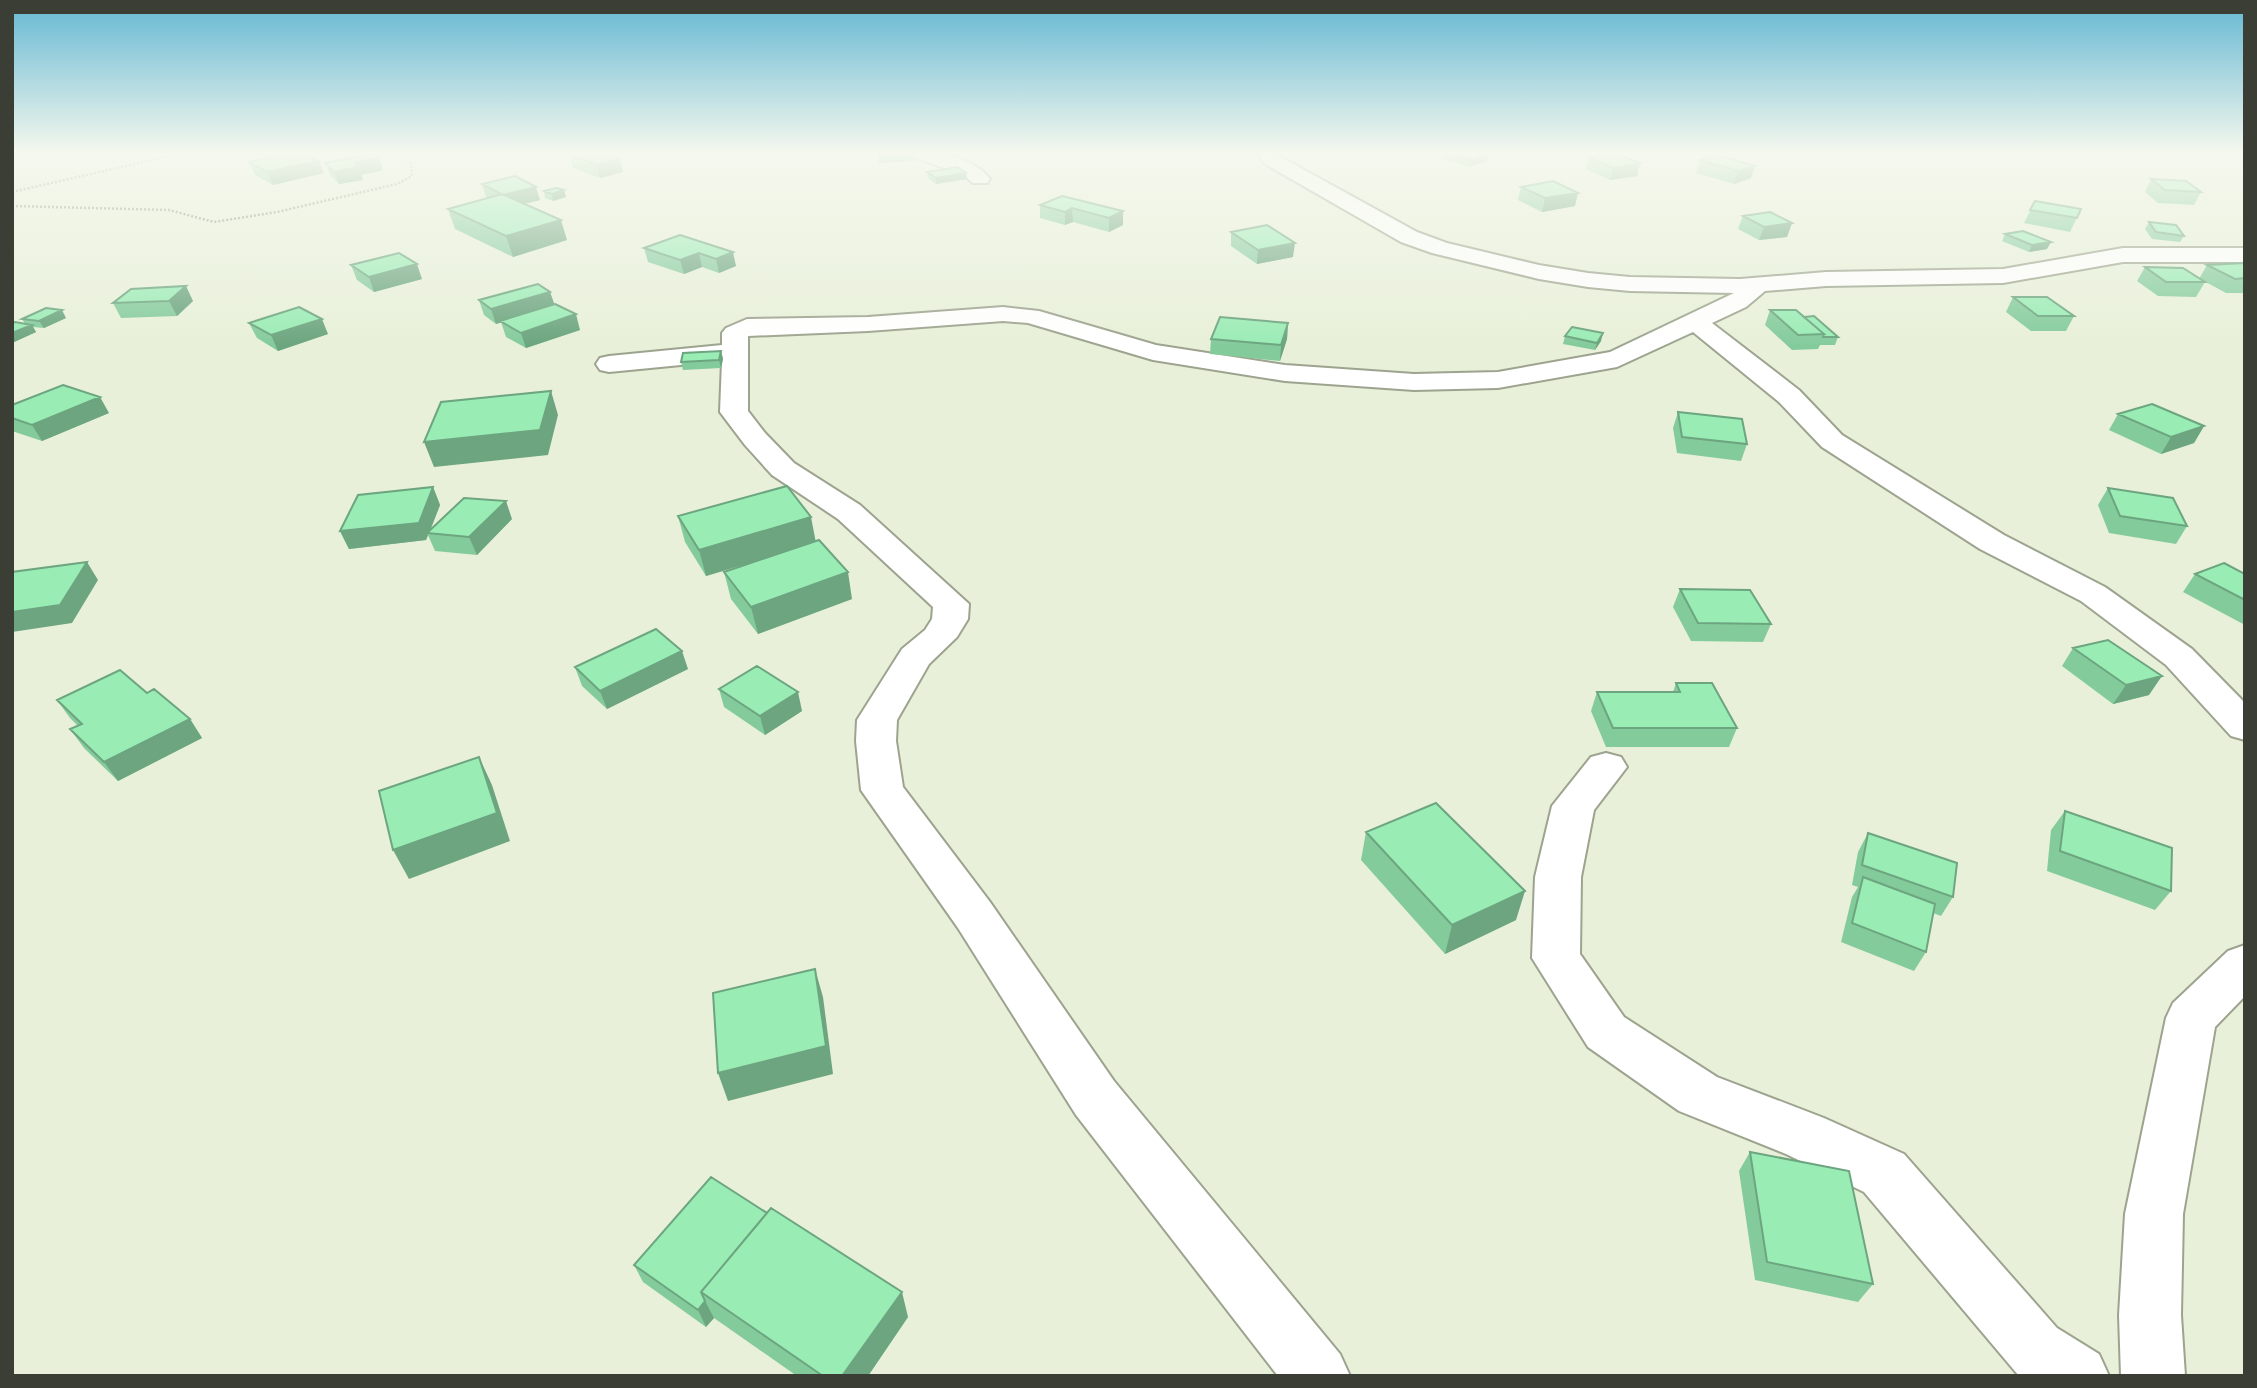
<svg xmlns="http://www.w3.org/2000/svg" width="2257" height="1388" font-family="'Open Sans',sans-serif">
  <style>
    .lines { fill: none; stroke-linecap: round; stroke-linejoin: round }
    .minor-casing { stroke: #9ca38e; stroke-width: 4 }
    .path { stroke: #8a9080; stroke-width: 2.5; stroke-dasharray: 2 2; stroke-linecap: butt }
    .minor { fill: #fff; fill-rule: evenodd }
    .wall { fill: #84cb9c }
    .shaded-wall { fill: #6ca57f }
    .building { fill: #9aecb5; stroke: #6ca57f; stroke-width: 2 }
  </style>
  <rect width="100%" height="100%" fill="#e8f0d9"/>
  <g class="lines">
    <defs>
      <path id="minor" d="M907,151C933,151 973,156 990,179L987,183H973L965,176L909,155Z
        M1256,151H1275L1279,156L1417,232L1447,243L1539,265L1588,273L1630,277L1740,279L1826,272L2003,269L2123,248H2245V262H2123L2003,283L1826,286L1765,291L1746,307L1712,323L1799,390L1842,435L2004,535L2105,587L2192,649L2245,703V740L2231,736L2166,665L2081,601L1980,549L1822,447L1779,402L1693,332L1617,367L1498,388L1414,390L1285,381L1153,360L1028,323L1003,321L868,331L748,336V411L765,433L794,463L860,505L969,604L968,619L957,637L929,664L897,720L896,741L903,787L990,902L1114,1081L1340,1354L1350,1376H1278L1076,1115L958,928L861,790L856,741L857,720L902,649L925,630L932,619L933,607L838,519L772,475L745,445L720,412L722,361L609,372L600,370L596,364L600,358L609,356L722,345V333L726,328L747,319L868,317L1003,307L1039,311L1156,345L1285,365L1414,374L1498,372L1610,352L1734,293L1630,291L1588,287L1539,279L1432,253L1401,242L1293,180L1265,164Z
        M1606,753L1621,757L1627,767L1594,810L1581,877L1580,954L1624,1017L1717,1077L1824,1118L1904,1154L2057,1328L2099,1354L2109,1376H2019L1864,1192L1786,1154L1679,1111L1588,1047L1532,958L1535,877L1552,806L1591,757Z
        M2245,945V996L2215,1027L2183,1214L2181,1315L2185,1376H2121L2119,1315L2125,1214L2166,1018L2173,1003L2228,951Z"/>
    </defs>
    <use href="#minor" class="minor-casing"/>
    <path class="path" d="M12,192L165,157L164,151
      M12,206L169,210L214,222L277,212L397,184L412,176L411,164L403,155L406,151"/>
    <use href="#minor" class="minor"/>
  </g>
  <path class="wall" d="M1437,151L1489,154L1488,160L1470,167L1436,157Z
    M1814,151H1846L1828,156Z
    M570,155L620,159L623,172L600,178L573,168Z
    M1589,157L1640,163L1637,176L1610,180L1586,169Z
    M1700,160L1755,166L1751,178L1734,184L1696,173Z
    M249,162L324,173L273,185L255,175Z
    M325,163L383,170L361,175L363,180L339,184L330,175Z
    M927,172L966,173L967,179L936,184L928,178Z
    M2151,179L2201,192L2194,205L2158,203L2145,192Z
    M482,184L540,200L524,204L567,240L513,257L455,229L448,209L488,198L486,197Z
    M1521,187L1575,206L1542,212L1518,200Z
    M564,190L566,197L553,201L545,198L544,191Z
    M2035,201L2081,209L2070,232L2024,223Z
    M1040,205L1123,211V225L1109,232L1073,222L1065,225L1040,218Z
    M1743,216L1792,223L1787,237L1759,240L1738,229Z
    M2149,222L2184,236L2180,242L2152,239L2145,229Z
    M1231,232L1293,257L1257,264L1231,246Z
    M2005,234L2047,249L2029,252L2002,241Z
    M680,235L736,266L719,273L702,267L684,274L648,262L644,248Z
    M2245,263V293H2226L2202,280L2205,282L2196,297L2158,296L2137,281L2145,267L2199,279L2207,265Z
    M351,265L422,279L374,292L357,280Z
    M131,289L193,301L177,316L121,318L113,303Z
    M550,292L554,304L580,330L526,348L506,337L501,322L496,324L484,315L479,300Z
    M2013,297L2074,316L2066,331H2031L2006,312Z
    M1770,310L1804,317L1838,337L1835,345H1820L1818,349L1792,350L1765,325Z
    M66,318L44,328L33,327L36,332L12,343V323L25,324L22,319Z
    M249,323L328,334L278,351L257,338Z
    M1288,323L1287,339L1280,361L1210,354L1211,339Z
    M1565,336L1601,341L1595,350L1563,344Z
    M721,351L723,359L721,368L683,370L681,362Z
    M12,405L109,413L42,441L12,431Z
    M1678,412L1747,444L1741,461L1677,453L1673,428Z
    M2118,414L2204,426L2194,443L2161,454L2109,430Z
    M433,487L440,505L430,531L512,519L477,555L435,551L428,535L426,540L349,549L340,531Z
    M2108,488L2187,526L2176,544L2109,533L2098,505Z
    M678,516L816,541L852,599L758,634L731,599L724,572L760,560L706,576L685,542Z
    M2195,574H2245V625L2183,592Z
    M1680,589L1771,624L1763,642L1691,641L1673,607Z
    M2073,648L2149,695L2113,704L2062,666Z
    M575,667L688,669L607,709L582,686Z
    M1676,683L1737,728L1729,747H1606L1591,711L1597,692H1673Z
    M719,689L802,711L765,735L724,707Z
    M147,693L190,719L202,738L118,781L84,748L70,729L78,726L70,718L57,700Z
    M2065,811L2171,891L2155,910L2047,871L2051,830Z
    M1366,832L1516,920L1445,954L1361,860Z
    M1868,833L1953,897L1941,916L1933,913L1926,952L1914,971L1841,942L1852,897L1858,887L1852,885L1858,852Z
    M1750,1152L1873,1284L1858,1302L1755,1280L1739,1171Z
    M767,1213L908,1317L868,1376H797L714,1318L706,1327L643,1282L634,1265Z"/>
  <path class="shaded-wall" d="M877,151H913L914,161L879,163Z
    M927,151H945L928,155Z
    M1830,151H1846L1828,156Z
    M1489,154L1488,160L1470,167L1471,161Z
    M379,158L383,170L361,175L363,180L339,184L334,172L355,163Z
    M620,159L623,172L600,178L597,165Z
    M319,161L324,173L273,185L267,172Z
    M1640,163L1637,176L1610,180L1613,168Z
    M1755,166L1751,178L1734,184L1738,171Z
    M966,173L967,179L936,184V178Z
    M536,187L540,200L507,208L503,195Z
    M564,190L566,197L553,201L552,194Z
    M1578,193L1575,206L1542,212L1545,198Z
    M1072,208L1073,222L1065,225V212Z
    M1123,211V225L1109,232V218Z
    M561,220L567,240L513,257L506,236Z
    M1792,223L1787,237L1759,240L1764,227Z
    M2051,242L2047,249L2029,252L2032,245Z
    M1295,243L1293,257L1257,264L1258,250Z
    M733,252L736,266L719,273L716,259Z
    M699,253L702,267L684,274L680,260Z
    M417,264L422,279L374,292L369,277Z
    M186,286L193,301L177,316L169,301Z
    M550,292L555,306L496,324L491,309Z
    M62,310L66,318L44,328L39,321Z
    M576,314L580,330L526,348L521,333Z
    M322,319L328,334L278,351L271,335Z
    M1288,323L1287,339L1280,361L1281,345Z
    M32,325L36,332L12,343V333Z
    M1603,333L1601,341L1595,350L1597,343Z
    M721,351L723,359L721,368L719,360Z
    M551,391L558,415L548,455L434,467L424,442Z
    M100,397L109,413L42,441L32,425Z
    M2204,426L2194,443L2161,454L2171,437Z
    M433,487L440,505L429,533H427L428,535L426,540L349,549L340,531Z
    M506,501L512,519L477,555L469,537Z
    M811,517L816,543L706,576L699,550Z
    M87,562L98,580L72,623L12,632V612Z
    M848,572L852,599L758,634L751,607Z
    M682,651L688,669L607,709L600,691Z
    M2162,676L2149,695L2113,704L2126,685Z
    M798,692L802,711L765,735L760,716Z
    M190,719L202,738L118,781L104,762Z
    M479,757L492,785L510,841L409,879L393,850Z
    M1525,891L1516,920L1445,954L1452,925Z
    M815,969L823,997L833,1074L728,1101L718,1073Z
    M902,1292L908,1317L868,1376H842Z
    M705,1301L714,1318L706,1327L698,1310Z"/>
  <path class="building" d="M299,151H301L319,161L267,172L249,162Z
    M585,151H599L620,159L597,165L570,155Z
    M1438,151H1479L1489,154L1471,161Z
    M1615,153L1640,163L1613,168L1589,157Z
    M374,154L379,158L355,163L358,167L334,172L325,163Z
    M1717,155L1755,166L1738,171L1700,160Z
    M958,167L966,173L936,178L927,172Z
    M515,176L536,187L503,195L482,184Z
    M2151,179L2186,181L2201,192L2165,190Z
    M1553,181L1578,193L1545,198L1521,187Z
    M556,188L564,190L552,194L544,191Z
    M502,194L561,220L506,236L448,209Z
    M1062,196L1123,211L1109,218L1072,208L1065,212L1040,205Z
    M2035,201L2081,209L2077,218L2030,210Z
    M1770,212L1792,223L1764,227L1743,216Z
    M2149,222L2176,225L2184,236L2156,232Z
    M1267,225L1295,243L1258,250L1231,232Z
    M2023,231L2051,242L2032,245L2005,234Z
    M680,235L733,252L716,259L699,253L680,260L644,248Z
    M399,253L417,264L369,277L351,265Z
    M2245,263V278L2235,279L2207,265Z
    M2145,267L2183,268L2205,282H2166Z
    M538,284L550,292L491,309L479,300Z
    M186,286L169,301L113,303L131,289Z
    M2013,297H2047L2074,316H2038Z
    M555,304L576,314L521,333L500,321Z
    M299,307L322,319L271,335L249,323Z
    M46,308L62,310L39,321L22,319Z
    M1770,310H1796L1824,334L1798,335Z
    M1814,316L1838,337H1823L1824,334L1804,317Z
    M1220,317L1288,323L1281,345L1211,339Z
    M15,322L32,325L12,333V323Z
    M1572,327L1603,333L1597,343L1565,336Z
    M721,351L719,360L681,362L683,353Z
    M63,385L100,397L32,425L12,418V405Z
    M551,391L540,430L424,442L441,402Z
    M2152,404L2204,426L2171,437L2118,414Z
    M1678,412L1742,419L1747,444L1682,437Z
    M787,486L811,517L699,550L678,516Z
    M433,487L419,523L340,531L358,495Z
    M2108,488L2173,498L2187,526L2120,516Z
    M464,498L506,501L469,537L427,533Z
    M819,540L848,572L751,607L724,572Z
    M87,562L60,605L12,612V572Z
    M2224,563L2245,574V600L2195,574Z
    M1680,589L1750,590L1771,624L1698,623Z
    M656,629L682,651L600,691L575,667Z
    M2108,640L2162,676L2126,685L2073,648Z
    M757,666L798,692L760,716L719,689Z
    M120,670L147,693L154,689L190,719L104,762L70,729L82,724L57,700Z
    M1676,683H1712L1737,728H1613L1597,692H1680Z
    M479,757L497,813L393,850L379,791Z
    M1436,803L1525,891L1452,925L1366,832Z
    M2065,811L2172,848L2171,891L2060,851Z
    M1868,833L1957,863L1953,897L1862,865Z
    M1863,877L1935,904L1926,952L1852,923Z
    M815,969L826,1046L718,1073L713,993Z
    M1750,1152L1849,1171L1873,1284L1767,1262Z
    M711,1177L767,1213L701,1292L705,1301L698,1310L634,1265Z
    M771,1208L902,1292L842,1376H823L701,1292Z"/>
  <linearGradient id="sky" x2="0" y2="1"><stop stop-color="#63b7d2"/><stop offset="0.44" stop-color="#f5f8ee"/><stop offset="1" stop-color="#f5f8ee" stop-opacity="0"/></linearGradient>
  <rect width="2257" height="346" fill="url(#sky)"/>
  <rect width="2257" height="1388" fill="none" stroke="#3a3e34" stroke-width="28"/>
</svg>
